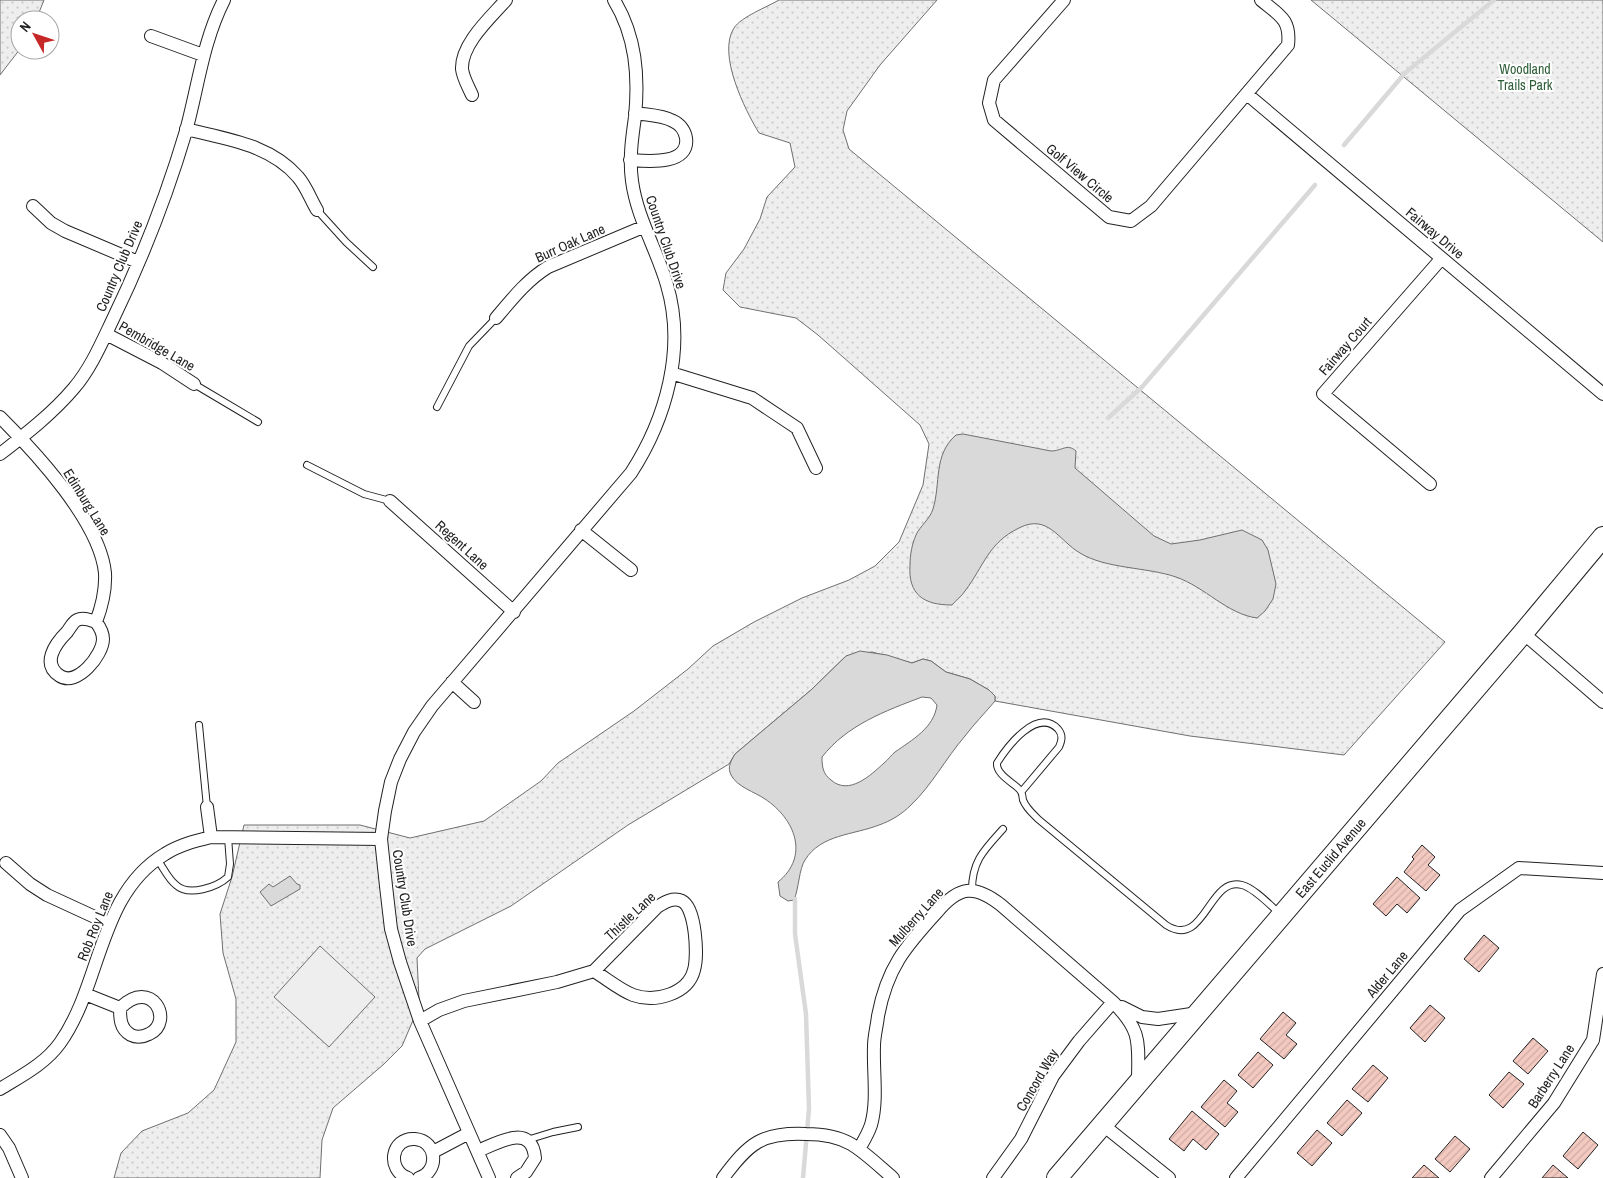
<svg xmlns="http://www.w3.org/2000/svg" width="1603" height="1178" font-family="'Archivo Narrow',sans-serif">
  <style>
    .grass { fill: url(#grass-dots); stroke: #6f6f6f }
    .pitch { fill: #eee; stroke: #6f6f6f }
    .water { fill: #d9d9d9; stroke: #6f6f6f; fill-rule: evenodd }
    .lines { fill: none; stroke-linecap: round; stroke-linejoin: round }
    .stream { stroke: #d9d9d9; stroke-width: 4.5 }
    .building { fill: url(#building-hatch); stroke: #222 }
    .lane-casing { stroke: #222; stroke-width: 8 }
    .street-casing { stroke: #222; stroke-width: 14 }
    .primary-casing { stroke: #222; stroke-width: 22 }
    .lane { stroke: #fff; stroke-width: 6 }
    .street { stroke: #fff; stroke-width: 12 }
    .primary { stroke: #fff; stroke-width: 20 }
    .labels { text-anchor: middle; stroke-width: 4; stroke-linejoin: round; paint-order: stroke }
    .park-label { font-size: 14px; fill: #2f5e38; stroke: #fff }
    .street-label { font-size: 14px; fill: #222; stroke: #fff }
  </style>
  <defs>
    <pattern id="grass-dots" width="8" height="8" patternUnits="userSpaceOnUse" patternTransform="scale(1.25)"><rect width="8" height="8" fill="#eee"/><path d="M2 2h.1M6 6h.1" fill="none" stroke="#ccc" stroke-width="1.8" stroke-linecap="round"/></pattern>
    <pattern id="building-hatch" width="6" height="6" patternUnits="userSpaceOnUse" patternTransform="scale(1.25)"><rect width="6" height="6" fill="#f3c9c0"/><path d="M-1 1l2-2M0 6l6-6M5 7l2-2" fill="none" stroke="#d0aca5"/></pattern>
  </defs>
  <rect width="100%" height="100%" fill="#fff"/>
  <path class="grass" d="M0,0H44L36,20H20V49L0,75Z
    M779,0H937L880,65L847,111L843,130L849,149L1445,642L1344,755L1190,736L995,701V696L989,690L970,679L946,672L931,661L923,659L912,663L872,652L846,656L811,690L735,754L729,764L628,825L511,906L425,949L417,958L419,999L414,1018L402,1046L384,1064L333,1108L322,1140L320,1178H114L121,1153L142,1131L188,1113L214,1090L236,1042V999L223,953L220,914L232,877L244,825H360L410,838L484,821L541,781L558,763L634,711L688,669L713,646L754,622L802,598L849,580L875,566L899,542L923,485L929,444L920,425L818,335L796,318L740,307L723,290L726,273L744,249L760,219L767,197L795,167L790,143L759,133C745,110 717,54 734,28C741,17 767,7 779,0Z
    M1311,0H1603V242Z"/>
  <path class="pitch" d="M320,946L375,997L329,1047L274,997Z"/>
  <path class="water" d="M963,434L1051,451C1062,451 1067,443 1076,451L1075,468L1154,536L1171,544L1200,540L1242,530L1262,540L1268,550L1276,584L1273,599L1265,611L1257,618C1227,614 1205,587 1176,577C1147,567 1106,569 1080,553C1059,541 1048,513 1019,528C988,543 984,566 965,591C962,596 956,600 952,605C924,605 908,595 910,565C910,555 912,544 916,535C920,526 930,519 933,509C941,483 933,455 956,435Z
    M860,651L887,655L912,663L923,659L931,661L946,672L970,679L989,690L995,696V701C985,713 974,724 965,736C946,758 932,785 911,805C902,814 891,821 879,825C854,835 821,834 805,860C799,869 799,888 794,900L788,901L780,896L778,882C810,856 795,819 765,799C755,792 737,787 731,775C727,767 731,761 735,754L811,690L846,656ZM922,697L931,698L937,705C934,728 912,740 895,752C891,755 888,760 884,763C871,775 849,796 831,780C823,774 822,767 822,757C847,725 885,711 922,697Z
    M290,876L297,884L300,885V889L271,906L260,892L269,884L273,887Z"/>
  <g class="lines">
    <path class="stream" d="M1344,145L1405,73L1494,0
      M1108,418L1142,387L1315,185
      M795,899V934L806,1014L809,1109L803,1178"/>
  </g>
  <path class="building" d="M1422,845L1435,857L1428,865L1440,875L1426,891L1404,872L1414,859L1412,857Z
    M1397,877L1420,898L1407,913L1397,904L1386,916L1373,904Z
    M1484,935L1499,948L1479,972L1464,959Z
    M1430,1005L1445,1018L1425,1042L1410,1028Z
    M1283,1012L1296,1023L1286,1035L1297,1044L1284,1059L1260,1039Z
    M1533,1038L1548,1051L1528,1074L1513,1061Z
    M1258,1052L1273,1065L1253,1088L1238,1075Z
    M1373,1065L1388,1078L1368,1102L1352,1089Z
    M1509,1072L1524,1084L1503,1108L1489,1095Z
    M1224,1080L1237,1091L1227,1103L1238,1112L1225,1127L1201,1107Z
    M1347,1100L1362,1113L1342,1136L1327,1123Z
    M1192,1111L1219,1134L1206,1150L1193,1139L1184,1151L1169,1139Z
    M1317,1130L1332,1143L1312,1166L1297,1153Z
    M1583,1132L1598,1145L1578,1169L1563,1156Z
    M1455,1136L1470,1149L1450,1172L1435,1159Z
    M1424,1165L1439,1178H1412Z
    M1553,1165L1568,1178H1542Z"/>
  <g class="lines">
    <defs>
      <path id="lane" d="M317,210L346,242L373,267
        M194,384L258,422
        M437,407L469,346L496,318
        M307,465L364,494L390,501
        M199,725L207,807
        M1022,791L1059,747C1062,740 1063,735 1058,729C1037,707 1007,747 997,763C996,774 1012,782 1019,789C1023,793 1022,795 1023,800C1026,808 1032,813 1038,819L1166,925C1205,950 1208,876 1242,885C1254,888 1270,905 1279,913
        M157,859C163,867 168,879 176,885C189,897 217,887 228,877L230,864L228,837
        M972,890C972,861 984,850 1003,829
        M527,1140L553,1132L578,1127"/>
      <path id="street" d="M1064,0L994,80L989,103L994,120L1109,217L1131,221L1151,206L1288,45C1291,19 1279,15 1261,0
        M151,36L203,55
        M472,95C469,88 463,78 462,69C461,44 490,18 506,0
        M1248,95L1603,394
        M186,129C225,139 270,144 298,177C306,186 311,200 317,210
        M630,160C646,161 690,166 686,138C685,131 680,124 673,121C662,115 647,115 635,113
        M33,206L51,223L65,231L138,262
        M496,318C512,299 527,280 548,267L643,227
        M106,334L162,363L194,384
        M671,373L752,398L797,428L816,468
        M0,417C35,452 100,522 105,573C106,591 102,606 96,622C99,626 103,633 103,639C103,655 77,687 60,676C41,664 55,644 67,632C70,628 73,622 77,620C83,617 90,620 96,622
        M0,454C26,434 53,413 74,388C91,368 102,342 113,319C142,259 167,195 186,131C198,87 203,41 224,0
        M1430,484L1323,394L1441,259
        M390,501L514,612
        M581,530L631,570
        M1523,633L1603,702
        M452,682L474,702
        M207,807L211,837
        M6,863L30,884L47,895L110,924
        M85,994L120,1008C120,1018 120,1029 131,1035C137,1038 143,1037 149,1034C175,1022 152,976 120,1008
        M1122,1007L1142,1017L1158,1019L1198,1013
        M420,1021L439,1010L464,1001L557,982L594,971L657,907C665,902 673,897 682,901C696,908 698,956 694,970C688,994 655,1003 633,995C620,990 607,979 594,971
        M0,1089C21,1076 45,1064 60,1043C102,984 98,894 165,854C179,845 195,841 211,837L381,839
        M1103,1125L1169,1178
        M0,1135L9,1148L22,1178
        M859,1149C863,1142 868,1134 871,1125C878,1101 873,1072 874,1046C874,1036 877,1026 878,1016C887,968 905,947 937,912C959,886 974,884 1001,905L1113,1002C1143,1032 1138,1043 1138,1083
        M478,1151C497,1143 532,1122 535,1158L526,1172L517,1178
        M433,1152L469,1133
        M408,1178C386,1170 391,1137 415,1139C438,1141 439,1172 419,1178
        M489,1178L420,1021L400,962L391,929L386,886L381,839L385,811L391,782L400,759L414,732L432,706L631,473C666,419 686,349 667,285C657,250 637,218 632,181C629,159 632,138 635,117C639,76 636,36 614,0
        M723,1178C749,1143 762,1132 806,1134C822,1134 837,1136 851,1144C866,1153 880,1167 893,1178
        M993,1178L1021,1139L1053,1076L1079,1041L1113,1002
        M1236,1178L1460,910L1519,868L1603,873
        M1491,1178L1554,1103L1593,1040L1603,974"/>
      <g id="primary">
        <path id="s1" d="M1057,1178L1523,633L1603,537"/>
      </g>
    </defs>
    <use href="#lane" class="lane-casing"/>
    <use href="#street" class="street-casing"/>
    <use href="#primary" class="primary-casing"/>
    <use href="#lane" class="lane"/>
    <use href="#street" class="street"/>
    <use href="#primary" class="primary"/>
  </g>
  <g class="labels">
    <g class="park-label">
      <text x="1525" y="74">Woodland<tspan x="1525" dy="16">Trails Park</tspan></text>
    </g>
    <g class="street-label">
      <text transform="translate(1080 173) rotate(40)" y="5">Golf View Circle</text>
      <text transform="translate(1435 233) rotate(40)" y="5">Fairway Drive</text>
      <text transform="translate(666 242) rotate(71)" y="5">Country Club Drive</text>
      <text transform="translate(570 243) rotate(-24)" y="5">Burr Oak Lane</text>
      <text transform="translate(119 266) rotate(-67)" y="5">Country Club Drive</text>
      <text transform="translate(157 346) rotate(30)" y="5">Pembridge Lane</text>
      <text transform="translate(1345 346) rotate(-49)" y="5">Fairway Court</text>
      <text transform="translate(87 502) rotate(58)" y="5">Edinburg Lane</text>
      <text transform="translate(462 545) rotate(42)" y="5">Regent Lane</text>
      <text dy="5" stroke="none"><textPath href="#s1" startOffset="421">East Euclid Avenue</textPath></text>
      <text transform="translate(405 898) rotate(81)" y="5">Country Club Drive</text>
      <text transform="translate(630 916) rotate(-43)" y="5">Thistle Lane</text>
      <text transform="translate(916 917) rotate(-48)" y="5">Mulberry Lane</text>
      <text transform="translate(95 926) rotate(-68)" y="5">Rob Roy Lane</text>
      <text transform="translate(1387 974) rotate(-50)" y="5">Alder Lane</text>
      <text transform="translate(1551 1076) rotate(-57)" y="5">Barberry Lane</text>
      <text transform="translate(1037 1080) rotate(-60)" y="5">Concord Way</text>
    </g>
  </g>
  <g transform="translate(35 35) rotate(310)"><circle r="24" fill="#ffffff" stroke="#a7a7a7"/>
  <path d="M0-4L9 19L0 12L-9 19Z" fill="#c62828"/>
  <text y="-8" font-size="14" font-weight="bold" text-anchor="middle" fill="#222222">N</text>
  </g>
</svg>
